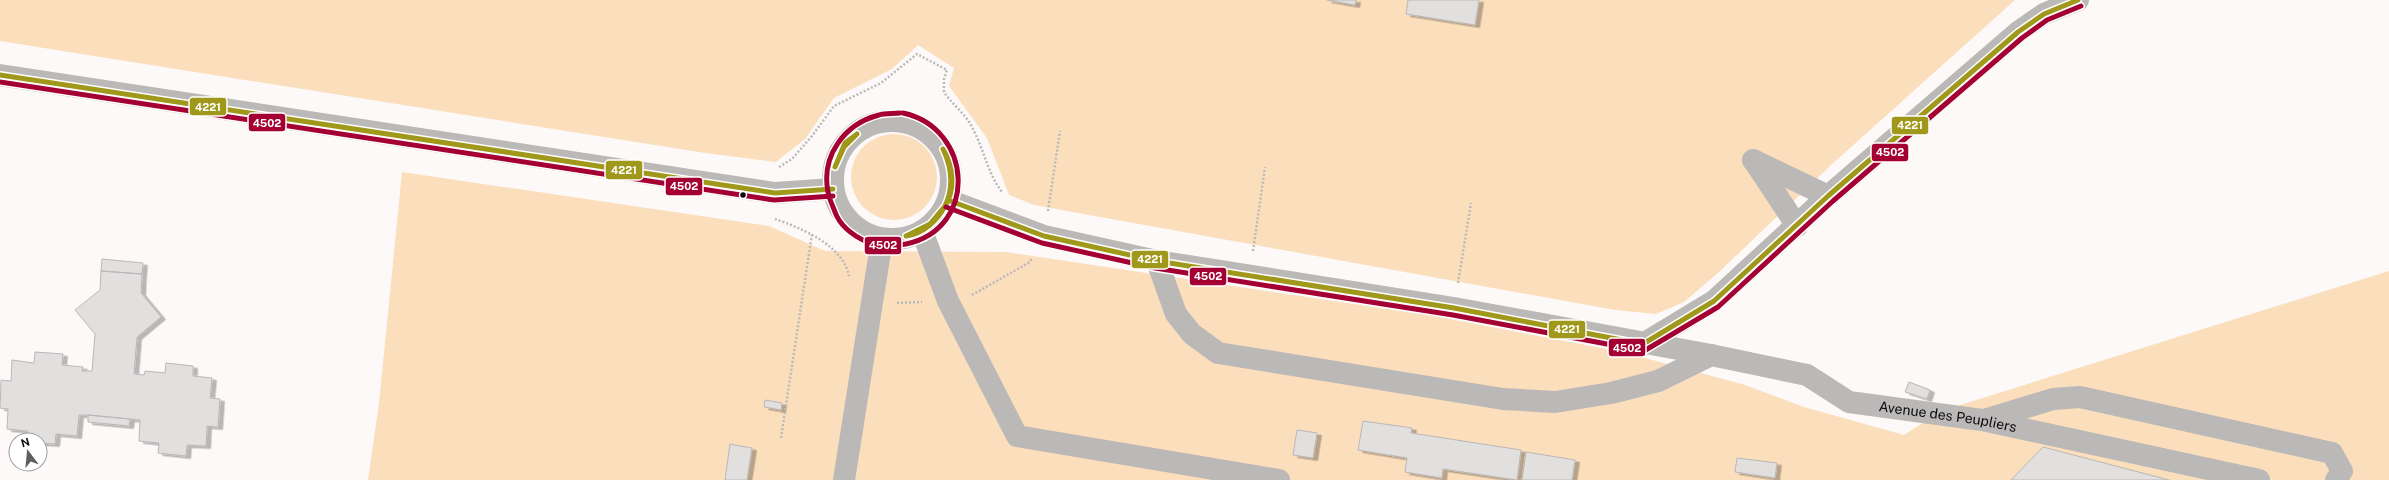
<svg xmlns="http://www.w3.org/2000/svg" width="2389" height="480" font-family="'Public Sans',sans-serif">
  <style>
    .green { fill: #fbdebc }
    .building { fill: #e2e0df; stroke: #b9b7b7; filter: url(#shadow) }
    .lines { fill: none; stroke-linecap: round; stroke-linejoin: round }
    .path { stroke: #bbb9b9; stroke-width: 2.5; stroke-dasharray: 2 2; stroke-linecap: butt }
    .minor { stroke: #bbb8b8; stroke-width: 22 }
    .bus-1-casing { stroke: #fff; stroke-width: 8 }
    .bus-2-casing { stroke: #fff; stroke-width: 8 }
    .bus-1 { stroke: #a0981a; stroke-width: 5 }
    .bus-2 { stroke: #a40034; stroke-width: 5 }
    .bus-dot { fill: #0c0b0b; stroke: #fff; stroke-width: 1.5 }
    .labels { text-anchor: middle; stroke-width: 3.5; stroke-linejoin: round; paint-order: stroke }
    .street-label { font-size: 14px; fill: #0c0b0b; stroke: #fff }
    .line-badge { stroke: #fff; stroke-width: 1.5 }
    .badge-label { font-size: 11px; text-anchor: middle; font-weight: bold; fill: #fff }
  </style>
  <defs>
    <filter id="shadow"><feDropShadow dx="4.5" dy="2.5" stdDeviation="0" flood-color="#0004"/></filter>
  </defs>
  <rect width="100%" height="100%" fill="#fcf9f8"/>
  <path class="green" d="M0,0H2015L1831,165L1719,272L1684,302L1656,314L1615,310L1034,205L1009,195L987,138L949,86L954,68L918,45L892,69L834,98L805,139L776,162L705,153L0,41Z
    M851 177a43 43 0 1 1 86 0a43 43 0 1 1-86 0Z
    M402,172L769,226L825,251L1006,252L1434,316L1623,352L1745,385L1804,407L1904,435L1941,411L2389,271V480H368L379,403Z"/>
  <path class="building" d="M1327,0H1356L1355,5Z
    M1408,0H1479L1475,25L1406,14Z
    M102,259L143,263L142,274L101,271Z
    M101,271L142,274L141,293L161,317L137,337L134,374L144,375L145,371L165,373L166,363L193,366V376L212,378L210,398L220,399L218,427L207,426L206,446L187,445L186,456L158,453L159,443L139,441L140,420L88,415H79L77,436L56,434L55,444L40,443V440H27L28,431L7,429L8,409L0,408L1,380L11,381L12,360L34,363L35,352L63,354L62,365L83,367L82,371H92L95,334L75,310L100,290Z
    M1909,382L1930,390L1927,399L1905,392Z
    M765,400L782,403L781,410L764,407Z
    M88,415L130,419L129,426L88,422Z
    M1363,421L1412,428L1411,433L1521,450L1517,480L1443,469L1442,478L1405,472L1407,458L1358,450Z
    M1297,430L1317,433L1313,458L1293,455Z
    M730,444L752,448L747,480H725Z
    M2043,447L2169,480H2011Z
    M1526,452L1575,460L1572,480H1522Z
    M1737,458L1777,463L1775,478L1735,472Z"/>
  <g class="lines">
    <path class="path" d="M779,167L792,159L812,136L834,106L881,83L917,54L947,70L944,79V92C951,103 962,111 969,122C983,144 986,171 1002,192
      M1048,211L1060,131
      M775,219C801,228 843,245 849,276
      M1253,251L1265,167
      M1458,283L1471,203
      M972,295L1030,262L1032,258
      M897,303L922,302
      M781,438L812,234"/>
    <g class="minor">
      <path d="M0,75L775,193L833,189"/>
      <circle cx="892" cy="180" r="59"/>
      <path d="M1753,160L1828,196"/>
      <path d="M1754,161L1797,226"/>
      <path id="s1" d="M948,200L1044,236L1157,261L1454,308L1711,355L1807,375L1849,402L1982,420L2259,480"/>
      <path d="M922,231L948,301L1017,436L1279,480"/>
      <path d="M1157,261L1176,314L1192,334L1218,353L1503,399L1555,402L1611,393L1658,381L1711,355"/>
      <path d="M1643,344L1714,301L1828,196L2018,32L2044,14L2078,0"/>
      <path d="M1984,420L2053,399L2080,397L2332,453L2342,471L2336,480"/>
      <path d="M844,480L882,239"/>
    </g>
    <defs>
      <path id="bus-1" d="M0,75L775,193L833,189
        M943,149C953,166 956,189 945,206
        M943,149C952,168 954,187 945,206
        M835,167L845,143L857,134
        M835,167L844,147L857,134
        M948,200L1044,236L1157,261L1454,308L1643,344L1714,301L1828,196L2018,32L2044,14L2078,0
        M906,236L930,224L945,206
        M906,236C923,234 938,220 945,206"/>
      <path id="bus-2" d="M0,82L774,200L833,196
        M900,113C893,114 885,113 879,115C844,124 821,156 828,192C829,199 833,206 835,212C840,226 854,236 867,242C881,247 892,246 906,244C979,229 973,128 903,113
        M946,207L1042,243L1155,268L1453,315L1644,351L1718,307L1833,201L2022,38L2047,20L2081,6"/>
    </defs>
    <use href="#bus-1" class="bus-1-casing"/>
    <use href="#bus-2" class="bus-2-casing"/>
    <use href="#bus-1" class="bus-1"/>
    <use href="#bus-2" class="bus-2"/>
  </g>
  <circle class="bus-dot" cx="743" cy="195" r="3.5"/>
  <g class="labels">
    <g class="street-label">
      <text dy="5" stroke="none"><textPath href="#s1" startOffset="1028">Avenue des Peupliers</textPath></text>
    </g>
  </g>
  <g class="line-badge">
    <rect x="189" y="97" width="38" height="19" rx="4" fill="#a0981a"/>
    <rect x="248" y="113" width="38" height="19" rx="4" fill="#a40034"/>
    <rect x="1891" y="116" width="38" height="19" rx="4" fill="#a0981a"/>
    <rect x="1871" y="143" width="38" height="19" rx="4" fill="#a40034"/>
    <rect x="605" y="160" width="38" height="20" rx="4" fill="#a0981a"/>
    <rect x="665" y="177" width="38" height="19" rx="4" fill="#a40034"/>
    <rect x="864" y="236" width="38" height="19" rx="4" fill="#a40034"/>
    <rect x="1131" y="250" width="38" height="19" rx="4" fill="#a0981a"/>
    <rect x="1189" y="267" width="38" height="19" rx="4" fill="#a40034"/>
    <rect x="1548" y="320" width="38" height="19" rx="4" fill="#a0981a"/>
    <rect x="1608" y="338" width="38" height="19" rx="4" fill="#a40034"/>
  </g>
  <g class="badge-label">
    <text x="208" y="111">4221</text>
    <text x="267" y="127">4502</text>
    <text x="1910" y="129">4221</text>
    <text x="1890" y="156">4502</text>
    <text x="624" y="174">4221</text>
    <text x="684" y="190">4502</text>
    <text x="883" y="249">4502</text>
    <text x="1150" y="263">4221</text>
    <text x="1208" y="280">4502</text>
    <text x="1567" y="333">4221</text>
    <text x="1627" y="352">4502</text>
  </g>
  <g transform="translate(28 452) rotate(344)"><circle r="19" fill="#ffffff" stroke="#9e9d9d"/>
  <path d="M0-3L7 15L0 10L-7 15Z" fill="#605e5e"/>
  <text y="-6" font-size="11" font-weight="bold" text-anchor="middle" fill="#0c0b0b">N</text>
  </g>
</svg>
